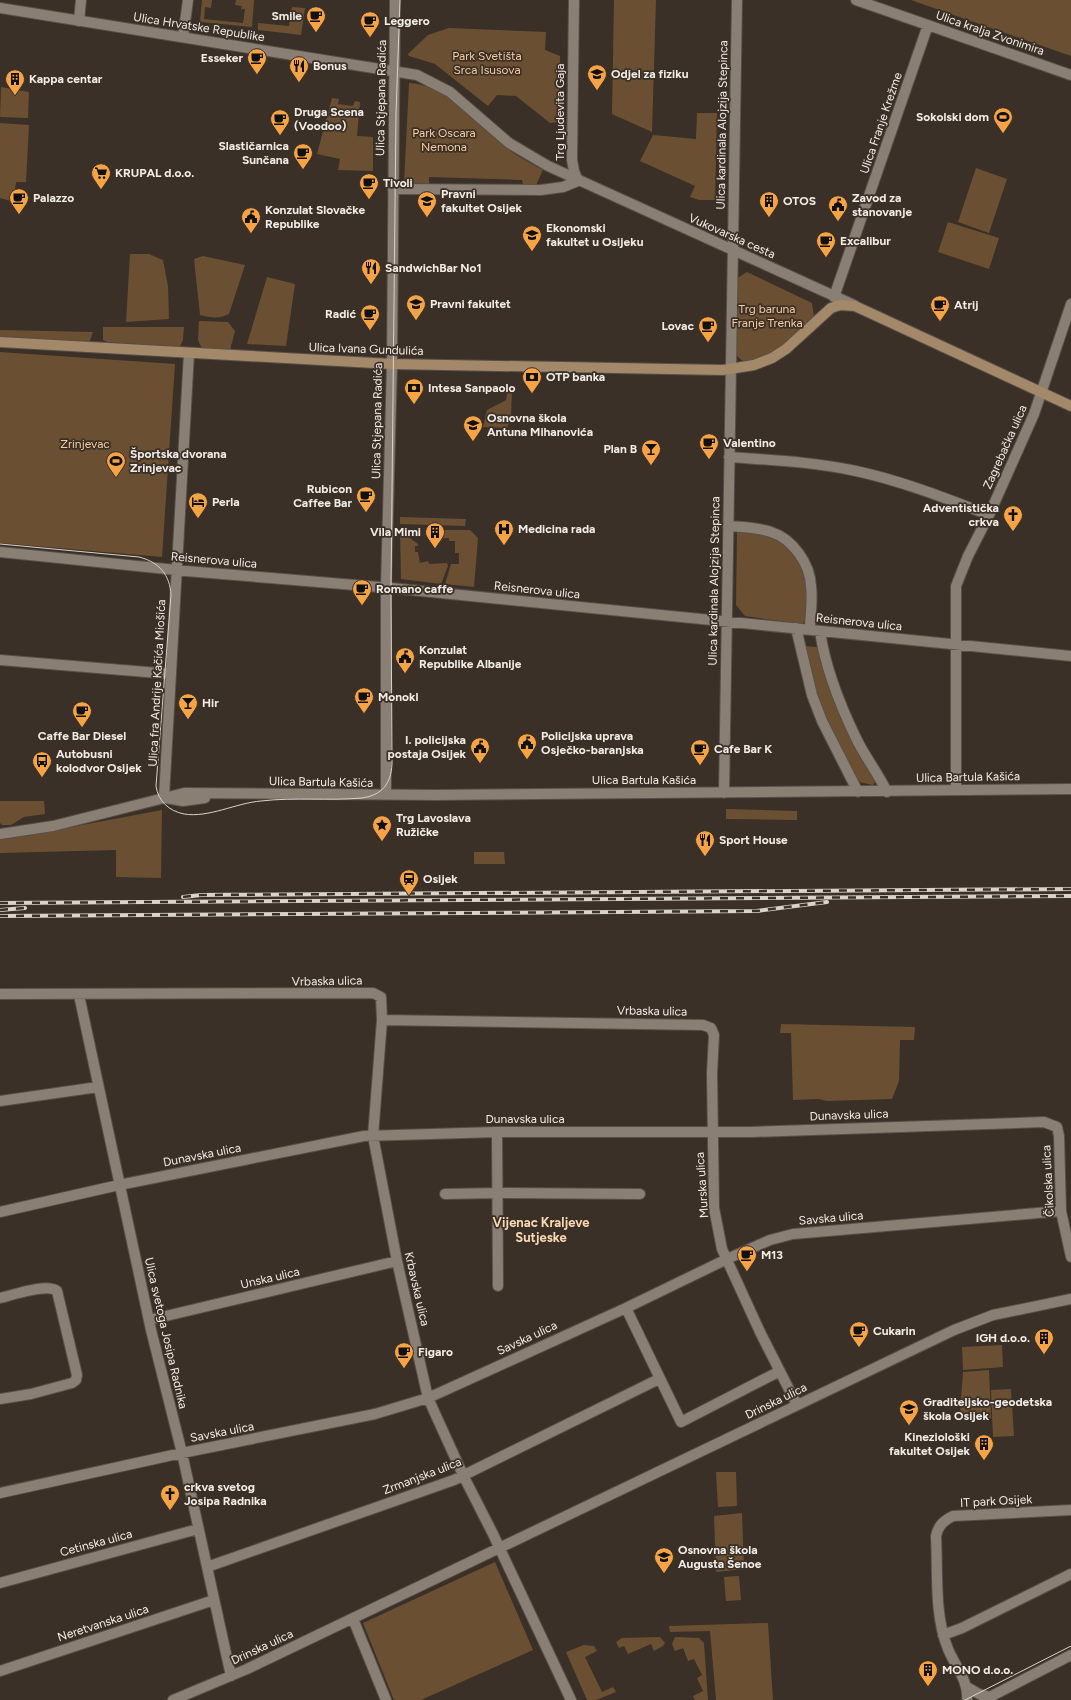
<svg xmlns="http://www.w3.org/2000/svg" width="1071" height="1700" font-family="Figtree,sans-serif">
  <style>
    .green { fill: #6b4f32 }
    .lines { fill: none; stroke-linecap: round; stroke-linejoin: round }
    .minor-casing { stroke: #584f48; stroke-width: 12 }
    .tertiary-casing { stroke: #584f48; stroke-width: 12 }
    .secondary-casing { stroke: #584f48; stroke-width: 12 }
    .minor { stroke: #8a7f74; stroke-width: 10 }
    .tertiary { stroke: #8a7f74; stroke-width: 10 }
    .secondary { stroke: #a4886a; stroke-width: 10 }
    .tram { stroke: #dad3cc; stroke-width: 1 }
    .rail-casing { stroke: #dad3cc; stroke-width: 4 }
    .rail { stroke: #3a3027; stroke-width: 2.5; stroke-dasharray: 8; stroke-linecap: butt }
    .labels { text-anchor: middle; stroke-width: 3.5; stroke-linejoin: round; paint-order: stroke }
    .poi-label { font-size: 12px; font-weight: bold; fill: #f3ece6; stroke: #3a3027; text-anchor: start }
    .street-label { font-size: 12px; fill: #f3ece6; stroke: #3a3027 }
    .park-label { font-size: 12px; fill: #facc9e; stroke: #3a3027 }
    .neighbourhood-label { font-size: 13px; font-weight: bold; fill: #f9d6b4; stroke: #3a3027 }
  </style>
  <rect width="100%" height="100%" fill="#3a3027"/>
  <path class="green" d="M202,0H212L211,8L205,7L204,19L243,23L245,9H241L242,6L235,5L236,0H254L252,27L200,22Z
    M614,0H656L652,132L612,114Z
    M911,0H1071V56Z
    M292,7L305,8L301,35L258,30V23L289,26Z
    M449,28L546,32L545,50L560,56L558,122L550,123L516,96L497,95L488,106L435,64L409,56L408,54L428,35Z
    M409,83C448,85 474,119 502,144C514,155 528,162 543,170L536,185H523L522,180L429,177V184L404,183Z
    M1,87L29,92L28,118L0,117Z
    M332,98L339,99L338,104L353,106L355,101L360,102L357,136L373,137V171L338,170L340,159L317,154Z
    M697,113H717L715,200H699L690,197L695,186L640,161L653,135L696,139Z
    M0,123L29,125L26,182H16L15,190H13L11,201L0,198Z
    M976,168L1007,179L989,233L958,222Z
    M948,222L999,238L989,269L938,252Z
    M130,254H149L163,260L168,286L169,319L126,322Z
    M203,256L245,265L229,314C219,319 211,318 200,315L194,259Z
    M747,272L812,303L814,316L771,355L745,363L737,356L736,344V279Z
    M267,277L295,284L286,346L247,344Z
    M199,321L228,322L235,331L230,350L202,349L198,340Z
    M103,327H184L183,340L180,346L175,347L107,342L103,340Z
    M0,330L93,332L89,343L0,340Z
    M0,352L175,364L162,557L0,543Z
    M508,389H512L511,417L507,428L483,427L487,410L506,400Z
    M400,517L466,519L465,526L400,524Z
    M438,530H470L478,538L474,587L445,584L451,564H459V553H455V541H449V538H442V541H435Z
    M737,530L763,532L777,538L790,549L805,570L808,618L802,624L745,616L736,605Z
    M400,531L418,544V546H415V552H418L420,563L428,561L429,564L447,563L448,566L441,584L401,579Z
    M802,646L817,647L849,735L875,782L873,785L859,782C832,738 814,697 802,646Z
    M0,801H44L45,814L24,817L11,825H2L0,823Z
    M726,809L797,811V820L726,819Z
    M162,810L161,878L116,877V850L0,853V838L66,828Z
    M474,852H504L505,864H474Z
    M781,1024L915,1027L914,1040H900L899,1081L892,1099L827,1101L819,1099L793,1100L791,1033H780Z
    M1002,1345L1003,1367L963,1370L962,1347Z
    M989,1370L991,1418L966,1420L960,1413L963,1372Z
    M1011,1389L1014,1436L993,1437L991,1390Z
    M716,1472H736L737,1506L718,1507Z
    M742,1513L744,1569L716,1572L714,1516Z
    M495,1562L533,1650L421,1700H394L363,1623Z
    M739,1576L741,1600L726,1601L724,1577Z
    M768,1623L773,1700H716L710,1631L670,1632L669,1626Z
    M660,1637L665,1643L663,1646L654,1651L651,1644L628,1654L624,1646L619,1648L616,1642L622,1638Z
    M675,1637L699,1638L704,1643L708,1700H695L693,1696L703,1691L697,1678L702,1675L694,1659L688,1661L683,1648L675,1651L672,1644Z
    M584,1645L594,1646L597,1651L585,1657L602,1692L613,1687L616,1692L596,1700H587L566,1652Z"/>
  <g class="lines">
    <defs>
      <path id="minor" d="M856,0L1071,75
        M79,21L81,0
        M183,37L188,0
        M393,189L541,190L563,187L578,181L574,171L572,160L574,0
        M834,297L928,25
        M729,457C771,460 815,462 856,471C902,481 945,498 989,515
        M728,526C742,527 757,527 771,532C793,539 810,564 811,586C813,601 810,615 810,630
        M0,552L186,571L391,588L1071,656
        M796,628L812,695L822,721L858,792
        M820,631C825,667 840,705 856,738C865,757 878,773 887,792
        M0,660L171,674
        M956,789V586L968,556L989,515L1034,414L1071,304
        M724,793L737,0
        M386,795V587L392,364
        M164,797L189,353
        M166,798L183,801L205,798
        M0,834L53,826L184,793L436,795L1071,789
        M0,994L373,993L381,997L382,1020L373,1136L397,1261L428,1398L463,1475L493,1534L571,1700
        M79,995L151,1330L182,1453L231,1676
        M382,1020L703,1025L711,1028L714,1035L712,1073L714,1208L722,1249L760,1332L797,1405
        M0,1101L98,1087
        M497,1132L498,1286
        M445,1194L497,1193L640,1194
        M0,1212L119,1185L364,1136L497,1132H751L1044,1122L1057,1127L1059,1136L1061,1211L1071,1257
        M0,1298C13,1295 47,1283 57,1291L77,1375L76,1380L72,1383L31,1394L0,1399
        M626,1308L681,1422L780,1371
        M149,1320L397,1261
        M0,1493L182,1453L375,1414L428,1398L626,1308L727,1259L770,1240L793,1234L1061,1211
        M207,1567L454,1480L659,1379
        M0,1583L198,1529
        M353,1619L386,1700
        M943,1635L962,1628L1071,1574
        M0,1671L214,1600
        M967,1687L979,1694L990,1697
        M173,1700L247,1669L954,1330L993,1315L1071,1299
        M967,1700C969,1681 955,1666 948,1649C934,1615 938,1573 936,1536C938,1526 943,1521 953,1516L1071,1510"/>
      <path id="tertiary" d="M0,8L417,75L450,92L509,143L548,166L854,305
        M392,364L395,0
        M984,1700L1071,1655"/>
      <path id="secondary" d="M0,342L392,364L723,370L754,365L772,358L786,349L831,308L840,305L855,306L1071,406"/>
    </defs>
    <use href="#minor" class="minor-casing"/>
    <use href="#tertiary" class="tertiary-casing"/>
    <use href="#secondary" class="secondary-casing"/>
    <use href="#minor" class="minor"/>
    <use href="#tertiary" class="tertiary"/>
    <use href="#secondary" class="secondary"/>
    <path class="tram" d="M0,544L139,557C159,562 170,575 171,595L156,786C158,801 169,811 184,814C209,818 236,803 261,801C295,797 329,801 362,798C382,795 391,784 392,764L391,588L396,113L400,0
      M965,1700L1071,1646"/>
    <defs>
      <path id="rail" d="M183,897L201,895L1071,889
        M0,903L1071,896
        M0,910L25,908
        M0,916L757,911L827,902"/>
    </defs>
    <use href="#rail" class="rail-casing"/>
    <use href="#rail" class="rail"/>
  </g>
  <defs>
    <symbol id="cafe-pin" viewBox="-11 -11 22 30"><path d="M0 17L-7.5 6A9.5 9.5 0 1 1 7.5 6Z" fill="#f5a345" stroke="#3a3027"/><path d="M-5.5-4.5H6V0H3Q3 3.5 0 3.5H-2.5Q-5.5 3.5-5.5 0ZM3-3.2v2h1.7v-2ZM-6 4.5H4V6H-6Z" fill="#111"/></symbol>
    <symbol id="restaurant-pin" viewBox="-11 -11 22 30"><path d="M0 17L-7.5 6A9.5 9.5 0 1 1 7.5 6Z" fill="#f5a345" stroke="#3a3027"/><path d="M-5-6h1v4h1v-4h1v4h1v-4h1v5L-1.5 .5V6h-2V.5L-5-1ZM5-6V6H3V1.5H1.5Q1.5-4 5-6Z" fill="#111"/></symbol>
    <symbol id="university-pin" viewBox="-11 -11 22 30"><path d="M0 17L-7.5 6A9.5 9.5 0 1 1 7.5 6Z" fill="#f5a345" stroke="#3a3027"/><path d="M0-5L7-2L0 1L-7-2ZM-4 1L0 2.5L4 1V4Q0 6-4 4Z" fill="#111"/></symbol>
    <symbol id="building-pin" viewBox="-11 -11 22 30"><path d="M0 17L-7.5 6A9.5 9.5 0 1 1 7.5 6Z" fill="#f5a345" stroke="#3a3027"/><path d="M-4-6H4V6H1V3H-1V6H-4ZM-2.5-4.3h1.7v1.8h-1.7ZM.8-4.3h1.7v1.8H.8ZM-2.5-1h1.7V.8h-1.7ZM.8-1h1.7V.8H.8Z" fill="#111"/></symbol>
    <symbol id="stadium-pin" viewBox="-11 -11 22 30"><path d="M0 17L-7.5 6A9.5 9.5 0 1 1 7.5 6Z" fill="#f5a345" stroke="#3a3027"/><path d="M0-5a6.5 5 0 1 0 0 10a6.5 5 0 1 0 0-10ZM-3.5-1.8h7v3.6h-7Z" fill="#111"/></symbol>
    <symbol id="supermarket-pin" viewBox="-11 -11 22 30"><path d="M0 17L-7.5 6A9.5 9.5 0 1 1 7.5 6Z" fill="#f5a345" stroke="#3a3027"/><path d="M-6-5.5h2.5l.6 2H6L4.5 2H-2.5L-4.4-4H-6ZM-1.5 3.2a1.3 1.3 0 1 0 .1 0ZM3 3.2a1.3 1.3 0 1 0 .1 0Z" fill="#111"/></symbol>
    <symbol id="civic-pin" viewBox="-11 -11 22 30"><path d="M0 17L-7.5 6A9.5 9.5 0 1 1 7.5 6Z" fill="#f5a345" stroke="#3a3027"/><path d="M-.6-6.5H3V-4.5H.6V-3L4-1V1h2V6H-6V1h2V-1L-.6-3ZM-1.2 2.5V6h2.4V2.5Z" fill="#111"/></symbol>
    <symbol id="bank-pin" viewBox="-11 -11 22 30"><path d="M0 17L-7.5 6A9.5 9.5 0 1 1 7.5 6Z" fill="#f5a345" stroke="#3a3027"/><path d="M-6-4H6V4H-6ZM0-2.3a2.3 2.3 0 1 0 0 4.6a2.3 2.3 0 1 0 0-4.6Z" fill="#111"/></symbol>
    <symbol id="school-pin" viewBox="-11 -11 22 30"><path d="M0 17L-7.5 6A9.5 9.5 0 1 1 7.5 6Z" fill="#f5a345" stroke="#3a3027"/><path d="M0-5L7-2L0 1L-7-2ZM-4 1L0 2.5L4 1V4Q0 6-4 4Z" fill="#111"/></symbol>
    <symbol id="bar-pin" viewBox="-11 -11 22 30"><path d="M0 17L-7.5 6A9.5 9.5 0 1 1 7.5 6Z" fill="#f5a345" stroke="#3a3027"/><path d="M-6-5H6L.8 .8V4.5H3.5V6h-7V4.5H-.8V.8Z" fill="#111"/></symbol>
    <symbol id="hotel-pin" viewBox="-11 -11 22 30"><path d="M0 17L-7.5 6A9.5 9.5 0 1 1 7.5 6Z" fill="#f5a345" stroke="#3a3027"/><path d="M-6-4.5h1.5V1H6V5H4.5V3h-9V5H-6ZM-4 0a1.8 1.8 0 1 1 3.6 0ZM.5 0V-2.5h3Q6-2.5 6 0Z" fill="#111"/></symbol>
    <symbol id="church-pin" viewBox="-11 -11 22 30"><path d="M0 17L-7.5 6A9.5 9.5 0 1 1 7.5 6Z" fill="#f5a345" stroke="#3a3027"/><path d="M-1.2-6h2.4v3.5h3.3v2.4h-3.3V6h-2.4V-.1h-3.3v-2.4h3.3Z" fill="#111"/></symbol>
    <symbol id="hospital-pin" viewBox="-11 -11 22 30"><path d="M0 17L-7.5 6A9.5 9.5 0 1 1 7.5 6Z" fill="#f5a345" stroke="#3a3027"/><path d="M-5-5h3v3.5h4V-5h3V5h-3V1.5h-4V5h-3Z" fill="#111"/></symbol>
    <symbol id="bus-pin" viewBox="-11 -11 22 30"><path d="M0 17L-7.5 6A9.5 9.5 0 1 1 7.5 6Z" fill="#f5a345" stroke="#3a3027"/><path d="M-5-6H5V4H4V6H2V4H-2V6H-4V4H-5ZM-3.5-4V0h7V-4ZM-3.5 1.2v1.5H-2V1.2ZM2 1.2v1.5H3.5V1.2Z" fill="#111"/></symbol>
    <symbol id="sight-pin" viewBox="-11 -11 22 30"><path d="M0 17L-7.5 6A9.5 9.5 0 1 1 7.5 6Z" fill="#f5a345" stroke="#3a3027"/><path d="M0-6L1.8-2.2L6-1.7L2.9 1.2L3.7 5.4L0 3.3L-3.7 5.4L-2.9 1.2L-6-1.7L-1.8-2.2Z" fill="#111"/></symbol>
    <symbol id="station-pin" viewBox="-11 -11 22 30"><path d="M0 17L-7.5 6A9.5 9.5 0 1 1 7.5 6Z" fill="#f5a345" stroke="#3a3027"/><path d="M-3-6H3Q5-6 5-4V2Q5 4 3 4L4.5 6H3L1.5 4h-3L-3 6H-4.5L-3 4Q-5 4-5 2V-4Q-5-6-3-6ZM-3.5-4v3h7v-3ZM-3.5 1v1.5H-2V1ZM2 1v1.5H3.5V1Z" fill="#111"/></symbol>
  </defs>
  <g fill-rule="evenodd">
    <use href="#cafe-pin" x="305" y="5" width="22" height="30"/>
    <use href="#cafe-pin" x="359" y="10" width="22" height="30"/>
    <use href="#cafe-pin" x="246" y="47" width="22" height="30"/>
    <use href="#restaurant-pin" x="288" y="55" width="22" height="30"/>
    <use href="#university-pin" x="586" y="63" width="22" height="30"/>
    <use href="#building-pin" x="4" y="68" width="22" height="30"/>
    <use href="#stadium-pin" x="992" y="106" width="22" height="30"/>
    <use href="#cafe-pin" x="269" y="108" width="22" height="30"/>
    <use href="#cafe-pin" x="292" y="142" width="22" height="30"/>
    <use href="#supermarket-pin" x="90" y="162" width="22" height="30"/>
    <use href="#cafe-pin" x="358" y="172" width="22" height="30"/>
    <use href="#cafe-pin" x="8" y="187" width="22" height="30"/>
    <use href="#university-pin" x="416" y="190" width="22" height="30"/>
    <use href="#building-pin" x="758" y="190" width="22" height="30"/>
    <use href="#civic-pin" x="827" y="194" width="22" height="30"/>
    <use href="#civic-pin" x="240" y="206" width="22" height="30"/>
    <use href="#university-pin" x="521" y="224" width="22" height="30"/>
    <use href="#cafe-pin" x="815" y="230" width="22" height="30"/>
    <use href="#restaurant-pin" x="360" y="257" width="22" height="30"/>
    <use href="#university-pin" x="405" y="293" width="22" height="30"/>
    <use href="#cafe-pin" x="929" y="294" width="22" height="30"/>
    <use href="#cafe-pin" x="359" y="303" width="22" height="30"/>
    <use href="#cafe-pin" x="697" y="315" width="22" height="30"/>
    <use href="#bank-pin" x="521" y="366" width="22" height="30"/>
    <use href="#bank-pin" x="403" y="377" width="22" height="30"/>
    <use href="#school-pin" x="462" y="414" width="22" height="30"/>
    <use href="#cafe-pin" x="698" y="432" width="22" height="30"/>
    <use href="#bar-pin" x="640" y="438" width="22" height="30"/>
    <use href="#stadium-pin" x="105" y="450" width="22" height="30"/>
    <use href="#cafe-pin" x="355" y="485" width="22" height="30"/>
    <use href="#hotel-pin" x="187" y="491" width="22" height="30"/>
    <use href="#church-pin" x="1002" y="504" width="22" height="30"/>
    <use href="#hospital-pin" x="493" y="518" width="22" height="30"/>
    <use href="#building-pin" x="424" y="521" width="22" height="30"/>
    <use href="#cafe-pin" x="351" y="578" width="22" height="30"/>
    <use href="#civic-pin" x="394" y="646" width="22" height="30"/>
    <use href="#cafe-pin" x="353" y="686" width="22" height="30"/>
    <use href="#bar-pin" x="177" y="692" width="22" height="30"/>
    <use href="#cafe-pin" x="71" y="700" width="22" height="30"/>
    <use href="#civic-pin" x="516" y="732" width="22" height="30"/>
    <use href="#civic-pin" x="469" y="736" width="22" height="30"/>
    <use href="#cafe-pin" x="689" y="738" width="22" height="30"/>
    <use href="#bus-pin" x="31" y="750" width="22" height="30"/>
    <use href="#sight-pin" x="371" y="814" width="22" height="30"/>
    <use href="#restaurant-pin" x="694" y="829" width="22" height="30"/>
    <use href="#station-pin" x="398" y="868" width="22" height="30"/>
    <use href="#cafe-pin" x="736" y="1244" width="22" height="30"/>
    <use href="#cafe-pin" x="848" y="1320" width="22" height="30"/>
    <use href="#building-pin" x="1033" y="1327" width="22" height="30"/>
    <use href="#cafe-pin" x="393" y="1341" width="22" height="30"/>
    <use href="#school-pin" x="898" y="1398" width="22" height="30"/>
    <use href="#building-pin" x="973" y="1433" width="22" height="30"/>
    <use href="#church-pin" x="159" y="1483" width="22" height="30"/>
    <use href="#school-pin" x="653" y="1546" width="22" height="30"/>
    <use href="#building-pin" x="917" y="1659" width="22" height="30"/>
  </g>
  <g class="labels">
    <g class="poi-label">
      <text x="302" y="20" text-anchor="end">Smile</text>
      <text x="384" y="25">Leggero</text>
      <text x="243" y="62" text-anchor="end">Esseker</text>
      <text x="313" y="70">Bonus</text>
      <text x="611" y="78">Odjel za fiziku</text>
      <text x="29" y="83">Kappa centar</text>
      <text x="294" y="116">Druga Scena<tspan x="294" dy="14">(Voodoo)</tspan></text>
      <text x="989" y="121" text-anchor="end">Sokolski dom</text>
      <text x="289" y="150" text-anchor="end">Slastičarnica<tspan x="289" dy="14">Sunčana</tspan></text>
      <text x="115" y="177">KRUPAL d.o.o.</text>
      <text x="383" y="187">Tivoli</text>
      <text x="441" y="198">Pravni<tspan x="441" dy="14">fakultet Osijek</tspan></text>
      <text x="33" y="202">Palazzo</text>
      <text x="852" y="202">Zavod za<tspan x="852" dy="14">stanovanje</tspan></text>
      <text x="783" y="205">OTOS</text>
      <text x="265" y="214">Konzulat Slovačke<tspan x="265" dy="14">Republike</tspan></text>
      <text x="546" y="232">Ekonomski<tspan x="546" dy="14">fakultet u Osijeku</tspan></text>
      <text x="840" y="245">Excalibur</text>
      <text x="385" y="272">SandwichBar No1</text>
      <text x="430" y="308">Pravni fakultet</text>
      <text x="954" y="309">Atrij</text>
      <text x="356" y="318" text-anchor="end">Radić</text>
      <text x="694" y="330" text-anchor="end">Lovac</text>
      <text x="546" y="381">OTP banka</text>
      <text x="428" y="392">Intesa Sanpaolo</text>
      <text x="487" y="422">Osnovna škola<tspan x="487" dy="14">Antuna Mihanovića</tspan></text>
      <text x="723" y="447">Valentino</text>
      <text x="637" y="453" text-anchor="end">Plan B</text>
      <text x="130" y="458">Športska dvorana<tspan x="130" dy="14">Zrinjevac</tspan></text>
      <text x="352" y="493" text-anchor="end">Rubicon<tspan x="352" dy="14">Caffee Bar</tspan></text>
      <text x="212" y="506">Perla</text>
      <text x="999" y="512" text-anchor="end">Adventistička<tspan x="999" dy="14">crkva</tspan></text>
      <text x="518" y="533">Medicina rada</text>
      <text x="421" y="536" text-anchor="end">Vila Mimi</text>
      <text x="376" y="593">Romano caffe</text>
      <text x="419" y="654">Konzulat<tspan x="419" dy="14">Republike Albanije</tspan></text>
      <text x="378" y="701">Monokl</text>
      <text x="202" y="707">Hir</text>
      <text x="82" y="740" text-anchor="middle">Caffe Bar Diesel</text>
      <text x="541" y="740">Policijska uprava<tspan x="541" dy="14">Osječko-baranjska</tspan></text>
      <text x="466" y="744" text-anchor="end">I. policijska<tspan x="466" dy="14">postaja Osijek</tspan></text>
      <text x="714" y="753">Cafe Bar K</text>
      <text x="56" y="758">Autobusni<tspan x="56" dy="14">kolodvor Osijek</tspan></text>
      <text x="396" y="822">Trg Lavoslava<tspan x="396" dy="14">Ružičke</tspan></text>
      <text x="719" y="844">Sport House</text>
      <text x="423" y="883">Osijek</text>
      <text x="761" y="1259">M13</text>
      <text x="873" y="1335">Cukarin</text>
      <text x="1030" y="1342" text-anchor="end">IGH d.o.o.</text>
      <text x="418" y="1356">Figaro</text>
      <text x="923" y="1406">Graditeljsko-geodetska<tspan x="923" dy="14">škola Osijek</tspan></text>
      <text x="970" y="1441" text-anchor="end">Kineziološki<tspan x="970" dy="14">fakultet Osijek</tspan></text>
      <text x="184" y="1491">crkva svetog<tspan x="184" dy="14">Josipa Radnika</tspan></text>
      <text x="678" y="1554">Osnovna škola<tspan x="678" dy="14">Augusta Šenoe</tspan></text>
      <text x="942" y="1674">MONO d.o.o.</text>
    </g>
    <g class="street-label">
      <text transform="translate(199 27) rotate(9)" y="4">Ulica Hrvatske Republike</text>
      <text transform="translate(990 33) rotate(19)" y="4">Ulica kralja Zvonimira</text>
      <text transform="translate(381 98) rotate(-89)" y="4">Ulica Stjepana Radića</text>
      <text transform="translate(560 112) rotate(-90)" y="4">Trg Ljudevita Gaja</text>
      <text transform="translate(881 123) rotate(-71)" y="4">Ulica Franje Krežme</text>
      <text transform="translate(722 125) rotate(-89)" y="4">Ulica kardinala Alojzija Stepinca</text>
      <text transform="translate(732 236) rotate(24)" y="4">Vukovarska cesta</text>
      <text transform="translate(366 349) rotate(2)" y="4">Ulica Ivana Gundulića</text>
      <text transform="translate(377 421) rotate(-89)" y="4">Ulica Stjepana Radića</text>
      <text transform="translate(1005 447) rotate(-66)" y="4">Zagrebačka ulica</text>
      <text transform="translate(214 560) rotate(5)" y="4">Reisnerova ulica</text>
      <text transform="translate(714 581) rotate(-89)" y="4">Ulica kardinala Alojzija Stepinca</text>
      <text transform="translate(537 590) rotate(6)" y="4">Reisnerova ulica</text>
      <text transform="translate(859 622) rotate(6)" y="4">Reisnerova ulica</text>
      <text transform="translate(157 683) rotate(-87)" y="4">Ulica fra Andrije Kačića Miošića</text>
      <text transform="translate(968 777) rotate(-1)" y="4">Ulica Bartula Kašića</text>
      <text x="644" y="784">Ulica Bartula Kašića</text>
      <text transform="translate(321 782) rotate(1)" y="4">Ulica Bartula Kašića</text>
      <text transform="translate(327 981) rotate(-1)" y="4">Vrbaska ulica</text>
      <text transform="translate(652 1011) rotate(1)" y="4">Vrbaska ulica</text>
      <text transform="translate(849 1115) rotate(-2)" y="4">Dunavska ulica</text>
      <text x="525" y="1123">Dunavska ulica</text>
      <text transform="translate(202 1155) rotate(-11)" y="4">Dunavska ulica</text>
      <text transform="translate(1048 1181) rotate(-93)" y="4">Čikolska ulica</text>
      <text transform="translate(702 1185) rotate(-94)" y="4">Murska ulica</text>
      <text transform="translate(831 1218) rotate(-5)" y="4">Savska ulica</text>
      <text transform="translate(270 1278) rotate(-13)" y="4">Unska ulica</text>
      <text transform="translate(417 1289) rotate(77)" y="4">Krbavska ulica</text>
      <text transform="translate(166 1333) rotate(77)" y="4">Ulica svetoga Josipa Radnika</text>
      <text transform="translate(527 1338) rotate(-25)" y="4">Savska ulica</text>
      <text transform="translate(776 1401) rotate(-26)" y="4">Drinska ulica</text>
      <text transform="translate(222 1432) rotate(-11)" y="4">Savska ulica</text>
      <text transform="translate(422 1476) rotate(-21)" y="4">Zrmanjska ulica</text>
      <text transform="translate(996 1501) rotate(-3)" y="4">IT park Osijek</text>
      <text transform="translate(96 1543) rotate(-15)" y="4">Cetinska ulica</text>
      <text transform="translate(103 1623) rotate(-18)" y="4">Neretvanska ulica</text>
      <text transform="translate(262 1647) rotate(-25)" y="4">Drinska ulica</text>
    </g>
    <g class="park-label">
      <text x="487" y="60">Park Svetišta<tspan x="487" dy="14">Srca Isusova</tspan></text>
      <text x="444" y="137">Park Oscara<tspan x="444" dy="14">Nemona</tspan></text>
      <text x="767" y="313">Trg baruna<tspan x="767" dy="14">Franje Trenka</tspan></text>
      <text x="85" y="448">Zrinjevac</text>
    </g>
    <g class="neighbourhood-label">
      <text x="541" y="1227">Vijenac Kraljeve<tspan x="541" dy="15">Sutjeske</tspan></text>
    </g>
  </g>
</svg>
